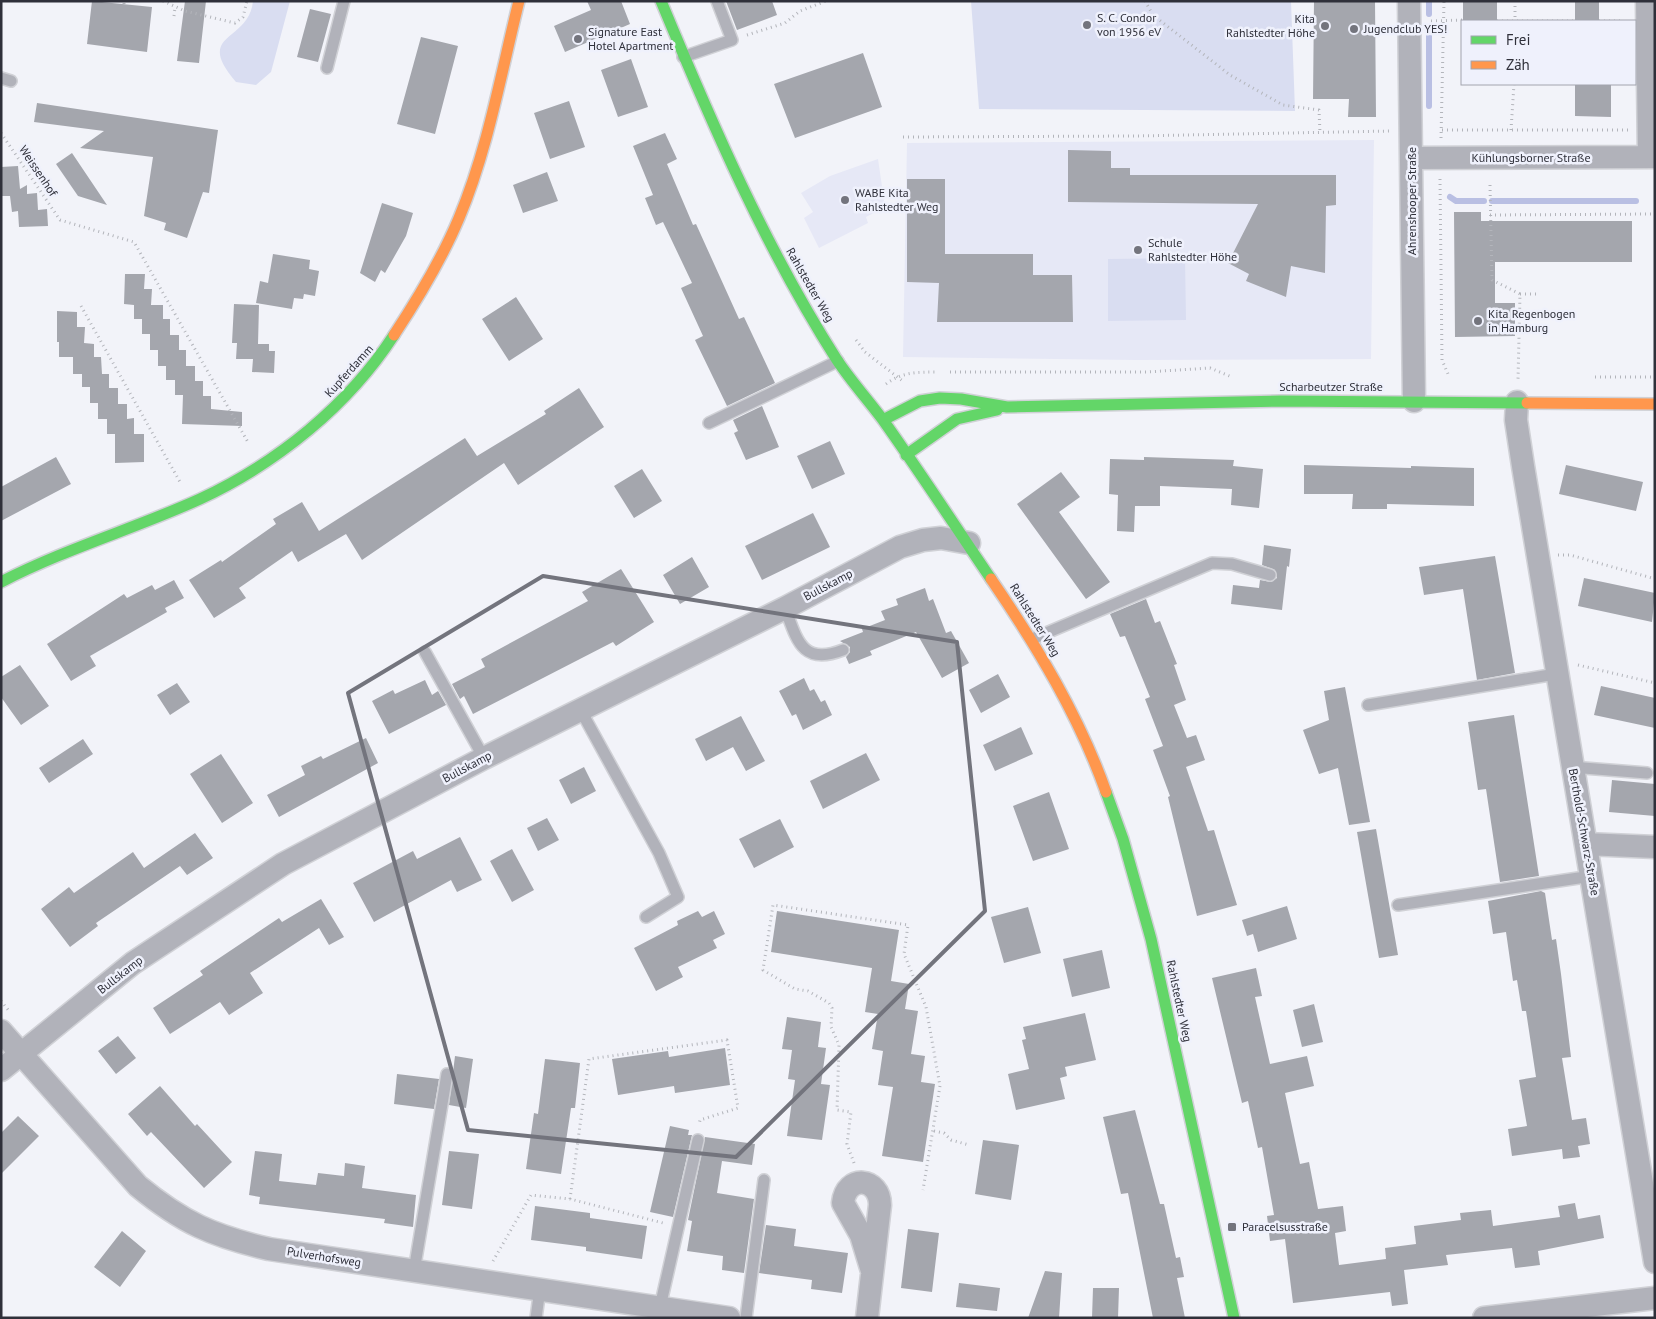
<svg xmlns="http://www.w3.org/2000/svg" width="1656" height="1319" font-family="'PT Sans',sans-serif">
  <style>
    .built { fill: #e6e8f6 }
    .green { fill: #d9ddf1 }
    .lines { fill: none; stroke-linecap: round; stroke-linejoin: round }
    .stream { stroke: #b9bfe3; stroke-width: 6 }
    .building { fill: #a4a6ad }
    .lane-casing { stroke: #d0d1d6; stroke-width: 14 }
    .street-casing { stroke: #d0d1d6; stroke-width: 25 }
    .fast-casing { stroke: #d0d1d6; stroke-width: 14 }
    .slow-casing { stroke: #d0d1d6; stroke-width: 14 }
    .path { stroke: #b3b5bb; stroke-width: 3; stroke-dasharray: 1 4; stroke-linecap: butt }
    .lane { stroke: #b1b2ba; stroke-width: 11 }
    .street { stroke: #b1b2ba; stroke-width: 22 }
    .fast { stroke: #63d668; stroke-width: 11 }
    .slow { stroke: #ff974d; stroke-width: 11 }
    .marked { fill: none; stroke: #73747d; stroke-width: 4; stroke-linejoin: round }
    .poi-dot { fill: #73747d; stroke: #eff1fc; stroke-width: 2 }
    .labels { text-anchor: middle; stroke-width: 5; stroke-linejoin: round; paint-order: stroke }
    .poi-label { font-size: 12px; fill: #2f303a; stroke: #eff1fc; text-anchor: start }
    .street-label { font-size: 12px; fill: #2f303a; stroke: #eff1fc }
  </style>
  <rect width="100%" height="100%" fill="#f2f3f9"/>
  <path class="built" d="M1374,140L1371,359L1136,360L903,357L907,143Z
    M878,159L885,207L866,217L868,223L819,248L804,218L813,212L801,193L830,176Z"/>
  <path class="green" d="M253,1H290L271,72L256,85L236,82C193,32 249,43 253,1Z
    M971,1H1291L1295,111L979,109Z
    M1185,258L1186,320L1108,321V259Z"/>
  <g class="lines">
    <path class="stream" d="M1429,14V1
      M1429,106V29
      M1450,197L1456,201H1484
      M1492,201H1636"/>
  </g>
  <path class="building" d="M92,1L152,7L147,52L87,44Z
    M185,1H206L199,63L177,61Z
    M587,1H621L630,24L565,52L554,26L591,10Z
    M726,1H772L777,15L737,30Z
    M1314,1H1375L1376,117H1348L1349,99H1313Z
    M1463,1H1497V21H1463Z
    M1575,1H1599V21H1575Z
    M310,9L331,14L318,62L297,57Z
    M421,37L458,46L435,134L397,124Z
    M863,53L882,107L795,138L774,84Z
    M631,59L648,107L618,117L601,70Z
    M1575,84H1611V117L1575,116Z
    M569,101L585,147L550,159L534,113Z
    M37,103L218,130L209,193L203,192L187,238L164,230L166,223L144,216L153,157L80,148L104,131L34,122Z
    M665,133L677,159L667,164L693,225L696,224L739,319L744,317L775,383L727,406L695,340L703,336L681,288L692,283L663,222L656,225L645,198L653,195L633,146Z
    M1068,150L1111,151V168H1130V175H1336V205L1326,206L1325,273L1291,266L1286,297L1246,281L1249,274L1228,263L1258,204L1068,202Z
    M72,153L107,205L78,196L56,164Z
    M18,166L20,189L27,185V194L37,193L38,210L47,209L48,226L19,227L18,211L12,212L10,196H1V167Z
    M547,172L558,201L523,213L513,185Z
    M907,179H945V254H1033V275H1072L1073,322H937L939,283L907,282Z
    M382,203L413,213L406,236L385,273L381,270L375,282L360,273Z
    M1454,212H1481V221H1632V262H1495V303H1515V336L1455,337Z
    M273,254L310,260L309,269L319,271L315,296L304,294L303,299L294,298L292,309L256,303L260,281L268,283Z
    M125,274H145L144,289H152L151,305H163V319H170V335H179V350H186V366H195V381H203V396H211V409L242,412V426L182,424L183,395H175V380H166V366H158V350H150V334H142V319H134V305L124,304Z
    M516,297L543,339L509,361L482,319Z
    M234,304L259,305L258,344H269V351H275L274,373L252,372L253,359H236L237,343H232Z
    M57,311L77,312V327H85L84,343L94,344V357H101L102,374H109V388H118V404H127V419L134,418V434H144V462L115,463V434H107V419H98V403H90V387H82V374H73V357H59V342H57Z
    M579,388L604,427L518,485L504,463L362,560L346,534L298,562L292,551L239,588L246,598L214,618L189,580L221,560L222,562L276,524L273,519L302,502L319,531L465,438L477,456L546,414L544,411Z
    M762,406L779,447L746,460L734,433L738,431L733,420Z
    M830,441L845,474L812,489L797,456Z
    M56,457L71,484L1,521V487Z
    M1144,457L1234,460L1233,466L1263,469L1259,508L1231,505L1232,489L1160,486V506H1135L1134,532L1117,531L1118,495L1109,494L1110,459L1144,460Z
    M1304,465L1411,468V466L1474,468V506L1387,504V509H1352L1353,494H1304Z
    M1566,465L1643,482L1636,511L1559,494Z
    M642,469L662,501L634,518L614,486Z
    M1061,472L1080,497L1059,512L1110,582L1086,599L1017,504Z
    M813,513L830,547L762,580L745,546Z
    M1264,545L1291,549L1289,567L1287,566L1282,610L1231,604L1233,585L1259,588L1260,580L1271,582L1277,578L1275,570L1262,565Z
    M1495,556L1515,673L1477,680L1463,589L1424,595L1419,567Z
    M692,557L709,587L680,604L663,575Z
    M621,569L654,622L616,646L613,642L473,714L464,696L460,699L452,684L485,667L481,659L588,601L582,592Z
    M1584,578L1655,593L1652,622L1578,606Z
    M174,580L184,598L165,608L167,612L90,656L96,666L71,681L47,644L124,594L127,598L152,585L155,590Z
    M925,588L929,601L933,599L946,633L951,631L969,663L942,678L916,632L870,651L872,655L849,664L846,657L850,652V647L840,641L863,632L862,629L885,620L881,611L898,605L896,599Z
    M1146,599L1155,623L1160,621L1177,664L1174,665L1186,700L1174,705L1187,738L1196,735L1205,760L1186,767L1208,831L1214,830L1237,905L1197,916L1168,797L1170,796L1153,750L1163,746L1145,699L1150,697L1125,636L1120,637L1110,614Z
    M20,665L49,706L21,725L1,697V677Z
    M998,674L1010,697L981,713L969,690Z
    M804,678L810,691L814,689L821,702L825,700L832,715L803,730L796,714L792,716L779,691Z
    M425,680L432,695L438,691L446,705L389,734L372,701L393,690L395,694Z
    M177,683L190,702L170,715L157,695Z
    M1601,686L1655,698V728L1594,715Z
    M1345,687L1370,822L1349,825L1338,768L1319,774L1303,730L1329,720L1324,691Z
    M1514,715L1539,876L1500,882L1486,789L1478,790L1468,722Z
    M741,716L765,761L746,771L733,747L706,761L695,739Z
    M1021,727L1033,754L995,771L983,745Z
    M366,738L378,763L279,817L267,795L305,775L301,766L321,756L323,759Z
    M83,739L93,754L49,783L39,768Z
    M866,753L880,780L823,809L810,781Z
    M221,754L253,803L222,823L190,774Z
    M584,767L596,791L571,804L559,780Z
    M1612,780L1655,784V816L1609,812Z
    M1049,792L1069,849L1033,861L1013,806Z
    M547,818L559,840L538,851L527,828Z
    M780,819L794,847L754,868L739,839Z
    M1376,829L1398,955L1379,958L1357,832Z
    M195,833L213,858L187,875L180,866L96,923L98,926L70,947L41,909L69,887L74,893L133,852L144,868Z
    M460,837L482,880L457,892L451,880L374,922L353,883L413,851L417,859Z
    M512,849L534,890L512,902L490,861Z
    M1541,891L1545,893L1552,940L1556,939L1561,974L1571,1057L1562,1058L1572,1120L1586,1118L1590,1144L1578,1146L1580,1157L1563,1159L1562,1149L1512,1156L1508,1129L1527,1126L1519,1080L1536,1077L1526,1011H1522L1517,980L1513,981L1506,932L1493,934L1488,901Z
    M321,899L344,937L329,945L319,928L250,973L263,993L229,1015L220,1002L170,1034L153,1008L203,975L200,971L279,918L282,922Z
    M1287,906L1297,939L1258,952L1253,934L1247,936L1242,920Z
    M1028,907L1041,953L1004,963L991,917Z
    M698,911L702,917L714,911L725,934L713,940L717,948L678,967L683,977L656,991L634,948L678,925L677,921Z
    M777,911L899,930L891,981L909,984L905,1009L918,1011L911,1054L925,1056L921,1082L935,1084L923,1162L882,1156L893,1087L878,1085L883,1051L872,1049L878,1014L865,1012L872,968L771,952Z
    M1102,950L1110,988L1072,997L1063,959Z
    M1256,968L1262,996L1255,997L1270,1064L1307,1056L1314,1086L1285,1093L1300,1164L1309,1162L1318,1209L1343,1206L1346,1231L1335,1233L1339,1265L1386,1259L1385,1248L1416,1244L1414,1226L1461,1220L1460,1213L1491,1210L1493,1226L1560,1217L1558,1206L1575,1203L1578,1219L1600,1215L1604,1238L1538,1251L1540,1265L1515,1268L1512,1248L1446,1255L1448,1265L1404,1270L1408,1304L1392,1306L1390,1292L1293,1303L1285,1239L1270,1241L1267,1216L1274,1215L1262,1147L1258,1148L1248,1101L1242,1103L1212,978Z
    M1314,1004L1323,1042L1302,1047L1293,1010Z
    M1085,1013L1096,1060L1065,1067L1067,1076L1060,1078L1065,1099L1016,1110L1008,1074L1029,1069L1022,1040L1026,1039L1023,1027Z
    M787,1017L821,1022L818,1047L826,1048L821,1084L830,1085L822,1140L787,1136L795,1080L788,1079L792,1050L782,1049Z
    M118,1036L136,1058L116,1074L98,1051Z
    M725,1048L730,1085L675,1093L674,1086L618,1095L612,1059L668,1051L669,1057Z
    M455,1056L473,1059L466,1108L449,1105Z
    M545,1059L580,1063L575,1108H571L561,1174L526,1169L534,1113L538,1114Z
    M397,1074L439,1079L434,1109L394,1104Z
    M160,1086L195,1126L197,1124L232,1162L204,1188L151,1132L147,1136L128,1114Z
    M1135,1110L1160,1204H1164L1176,1258L1180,1257L1184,1277L1177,1278L1185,1318H1153L1128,1193L1121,1194L1103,1117Z
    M18,1116L39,1136L1,1174V1133Z
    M670,1126L689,1130L688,1135H692L673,1217L650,1212Z
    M705,1137L755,1144L752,1165L722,1161L717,1193L754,1199L744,1273L722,1270L723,1256L687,1251L692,1221L688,1220Z
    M983,1140L1019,1145L1011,1200L975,1194Z
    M255,1151L282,1154L279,1181L316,1185L318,1173L344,1176L345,1163L365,1166L362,1188L416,1195L413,1227L384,1223L385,1219L259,1204L260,1197L249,1195Z
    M449,1151L479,1154L472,1209L442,1205Z
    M535,1206L590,1213V1218L647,1226L642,1259L586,1251V1247L531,1240Z
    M766,1225L796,1229L794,1246L848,1253L842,1293L811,1289L812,1280L759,1273Z
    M908,1229L939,1233L932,1292L901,1288Z
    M122,1231L146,1251L120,1287L94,1267Z
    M1045,1271L1062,1273L1059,1318H1028Z
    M959,1283L1000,1288L997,1311L956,1307Z
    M1093,1288H1119L1118,1318H1092Z"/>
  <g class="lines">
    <defs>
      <path id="lane" d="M683,57L732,40L717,1
        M327,68L344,1
        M1,78L11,81
        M709,423L838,361
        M785,608C797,640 802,666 843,650
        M1032,639L1212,563L1232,564L1270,575
        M425,652L484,758
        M1368,705L1556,674
        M580,709L659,853L678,897L646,917
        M1571,767L1647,773
        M1398,905L1592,876
        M414,1271L447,1074
        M660,1307L698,1140
        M536,1318L540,1289
        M746,1318L764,1180"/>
      <path id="street" d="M1409,1L1414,401
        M1647,1L1649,157
        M1412,158L1655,157
        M1517,402L1516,420L1523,466L1655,1262
        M1586,844L1655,847
        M1,1031L138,1186C183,1223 213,1236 269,1249L729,1318
        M1,1070L133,963L283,864L484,758L785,608L900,547L923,540L941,538L969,543
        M867,1318L880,1205C880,1177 846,1174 843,1203L861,1235L872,1271
        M1484,1318L1655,1298"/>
      <path id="fast" d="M661,1C712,124 765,247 837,360C851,381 868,400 883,420C920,472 955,526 991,579
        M883,420L920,401L940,398L961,399L1007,407L1280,401L1527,403
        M906,455L957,419L997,410
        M1,582C67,548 134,529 200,499C277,463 348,406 394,335
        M1106,792L1123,839L1151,939L1234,1318"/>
      <path id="slow" d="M394,335C419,297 442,259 459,218C488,149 501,73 519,1
        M1527,403L1655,404
        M991,579C1037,646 1079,716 1106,792"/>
    </defs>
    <use href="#lane" class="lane-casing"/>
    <use href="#street" class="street-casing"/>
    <use href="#fast" class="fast-casing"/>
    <use href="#slow" class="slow-casing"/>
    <path class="path" d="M163,1L185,11L235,23L243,17L247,1
      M1145,1L1153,15L1230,75L1283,105L1319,110L1320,133
      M1515,1V21
      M124,4V1
      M174,16L175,7
      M1431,21L1463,20
      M1497,21H1575
      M1599,21H1622
      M747,35L785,23L800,11L826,1
      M1442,130H1629
      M1511,130L1514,84
      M1,133L60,220L134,242L249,444
      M903,137L1135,136L1391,131
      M1441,138L1444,1
      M1440,179L1442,360L1448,374
      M1490,185L1492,280L1520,294L1518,380
      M1490,215L1655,214
      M1520,294H1539
      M81,306L180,482
      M856,340L865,352L904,382
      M950,372H1147L1210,368L1232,377
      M1595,377H1655
      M886,384C902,372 917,372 937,372
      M1558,555H1570L1652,578
      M1578,665L1655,683
      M1,1001L9,1011
      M934,1131L944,1133L951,1140L969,1145
      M854,1163L847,1144L851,1112L837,1110L839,1045L831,1027L832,1008L829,1003L808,991L795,989L763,970L773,905L908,925L904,954L926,1007L940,1086L923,1190
      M570,1199L589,1059L727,1040L738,1108L700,1120L699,1125
      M493,1261L531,1195L570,1199L663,1223"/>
    <use href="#lane" class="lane"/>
    <use href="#street" class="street"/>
    <use href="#fast" class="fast"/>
    <use href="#slow" class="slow"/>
  </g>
  <path class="marked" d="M543,576L957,642L985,911L736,1157L468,1130L348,693Z"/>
  <g class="poi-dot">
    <circle cx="1087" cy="25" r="5"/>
    <circle cx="1325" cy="26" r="5"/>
    <circle cx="1354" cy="29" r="5"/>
    <circle cx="578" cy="39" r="5"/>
    <circle cx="845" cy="200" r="5"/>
    <circle cx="1138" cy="250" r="5"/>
    <circle cx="1478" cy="321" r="5"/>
    <rect x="1227" y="1222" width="10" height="10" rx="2.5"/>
  </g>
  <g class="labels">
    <g class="poi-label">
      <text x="1097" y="22">S. C. Condor<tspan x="1097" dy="14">von 1956 eV</tspan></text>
      <text x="1315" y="23" text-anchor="end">Kita<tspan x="1315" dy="14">Rahlstedter Höhe</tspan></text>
      <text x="1364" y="33">Jugendclub YES!</text>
      <text x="588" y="36">Signature East<tspan x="588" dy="14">Hotel Apartment</tspan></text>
      <text x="855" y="197">WABE Kita<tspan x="855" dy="14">Rahlstedter Weg</tspan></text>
      <text x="1148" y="247">Schule<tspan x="1148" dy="14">Rahlstedter Höhe</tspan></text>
      <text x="1488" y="318">Kita Regenbogen<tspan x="1488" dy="14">in Hamburg</tspan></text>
      <text x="1242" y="1231">Paracelsusstraße</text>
    </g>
    <g class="street-label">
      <text x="1531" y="162">Kühlungsborner Straße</text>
      <text transform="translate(38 171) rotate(56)" y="4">Weissenhof</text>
      <text transform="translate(1412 201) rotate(-90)" y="4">Ahrenshooper Straße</text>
      <text transform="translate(810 285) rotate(60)" y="4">Rahlstedter Weg</text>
      <text transform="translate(349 371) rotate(-48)" y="4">Kupferdamm</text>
      <text x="1331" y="391">Scharbeutzer Straße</text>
      <text transform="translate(828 585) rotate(-28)" y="4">Bullskamp</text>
      <text transform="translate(1035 620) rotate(58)" y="4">Rahlstedter Weg</text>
      <text transform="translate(467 767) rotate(-28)" y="4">Bullskamp</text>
      <text transform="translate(1584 832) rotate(80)" y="4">Berthold-Schwarz-Straße</text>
      <text transform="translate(120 975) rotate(-38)" y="4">Bullskamp</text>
      <text transform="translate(1179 1001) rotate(78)" y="4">Rahlstedter Weg</text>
      <text transform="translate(324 1257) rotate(9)" y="4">Pulverhofsweg</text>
    </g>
  </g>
  <rect width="1656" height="1319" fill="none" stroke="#2f303a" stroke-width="5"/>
  <rect x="1461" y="20" width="175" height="65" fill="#eff1fc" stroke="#a2a4ae"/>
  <rect x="1471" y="36" width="25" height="8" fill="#63d668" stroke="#a2a4ae"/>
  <text x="1506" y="45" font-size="15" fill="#2f303a">Frei</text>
  <rect x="1471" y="61" width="25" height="8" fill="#ff974d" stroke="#a2a4ae"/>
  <text x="1506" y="70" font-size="15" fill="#2f303a">Zäh</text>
</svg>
